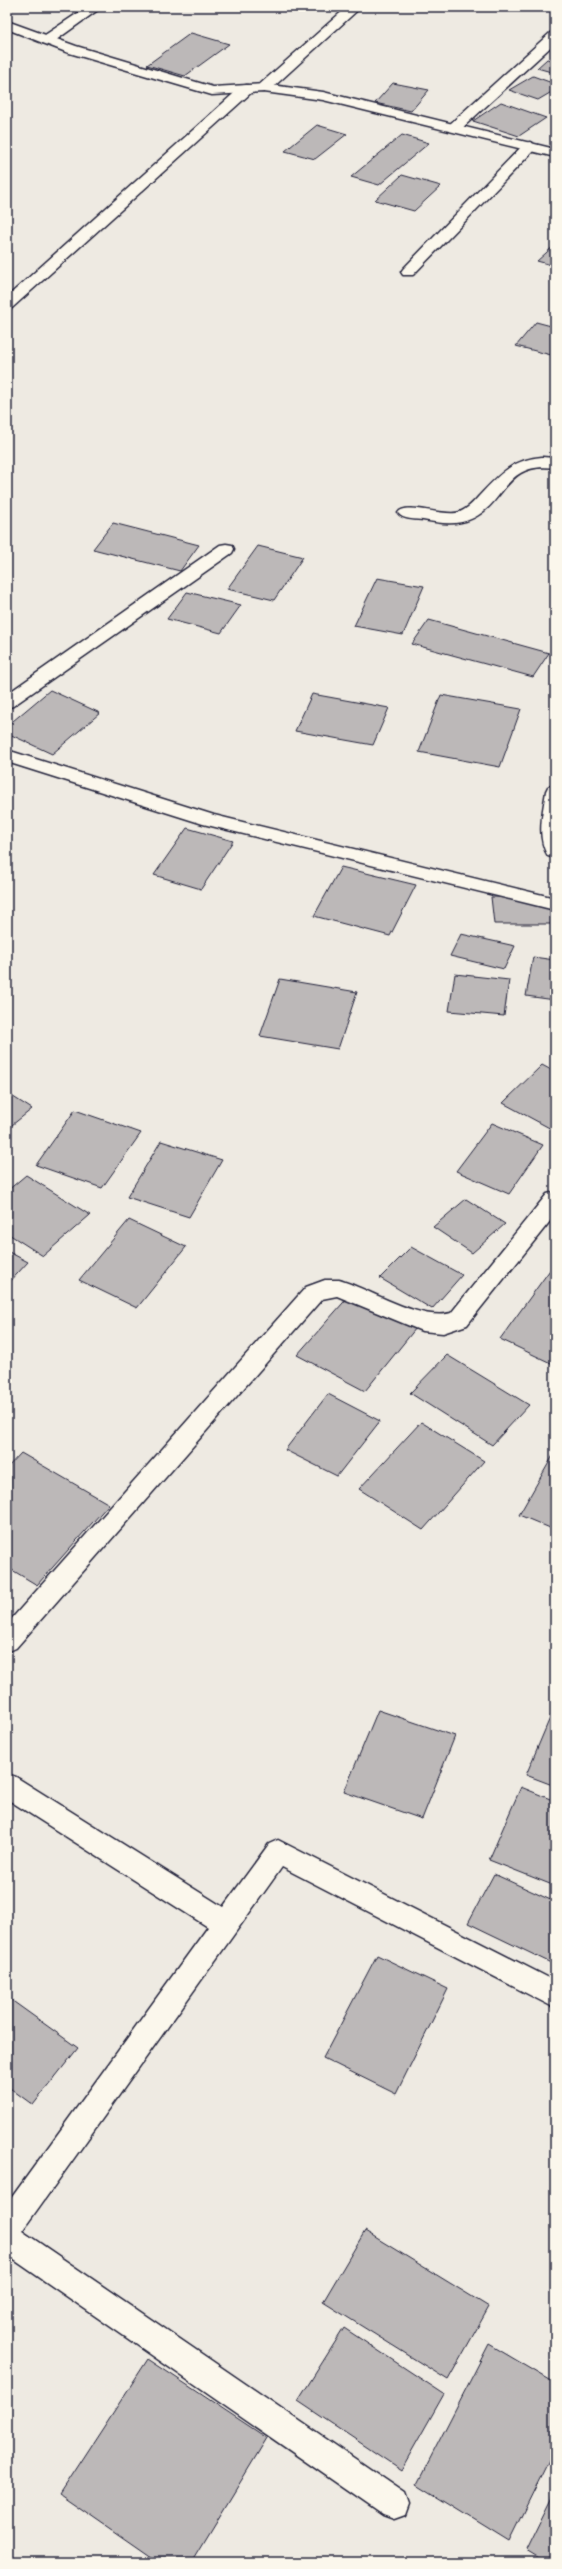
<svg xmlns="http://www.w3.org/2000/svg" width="562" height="2569" font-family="'Shantell Sans',sans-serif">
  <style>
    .building { fill: #bcb8b8; stroke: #22223b }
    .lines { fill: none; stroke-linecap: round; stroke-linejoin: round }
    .street-casing { stroke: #22223b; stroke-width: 3 }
    .secondary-casing { stroke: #22223b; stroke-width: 3 }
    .street { fill: #fbf7ec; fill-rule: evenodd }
    .secondary { fill: #fbf7ec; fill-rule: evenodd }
  </style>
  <rect width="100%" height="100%" fill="#eeeae2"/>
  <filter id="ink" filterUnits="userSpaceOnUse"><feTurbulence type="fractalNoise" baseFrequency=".025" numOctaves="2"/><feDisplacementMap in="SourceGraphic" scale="8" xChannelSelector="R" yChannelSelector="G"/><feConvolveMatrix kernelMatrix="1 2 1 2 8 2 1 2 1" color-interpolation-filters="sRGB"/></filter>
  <g filter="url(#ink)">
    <path class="building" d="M191,33L229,44L185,76L147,65Z
      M547,59L555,61V73L537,68Z
      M533,76L555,84V90L538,100L509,90Z
      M393,83L429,90L411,111L375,103Z
      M501,102L546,118L519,136L473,121Z
      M317,125L347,134L315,159L285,151Z
      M402,135L429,143L379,185L351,177Z
      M402,175L441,186L414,211L375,200Z
      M555,245V266L537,261Z
      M536,322L555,327V356L516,346Z
      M113,523L199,545L180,571L93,549Z
      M258,546L303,557L274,600L227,589Z
      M377,578L424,586L403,635L354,626Z
      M187,592L241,605L221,633L167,619Z
      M429,620L549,653L533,677L412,644Z
      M50,690L100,713L52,754L7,733V726Z
      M312,694L389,708L373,745L295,731Z
      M441,695L521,709L500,767L419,752Z
      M187,828L233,841L201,889L154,875Z
      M341,867L416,885L390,936L314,916Z
      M491,897H555V924H494Z
      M461,934L515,946L504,969L450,956Z
      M533,957L555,960V1000L526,996Z
      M455,974L509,980L504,1016L449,1011Z
      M280,979L357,992L338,1049L260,1036Z
      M542,1065L555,1072V1131L503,1103Z
      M7,1093L32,1109L7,1129Z
      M75,1110L141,1133L102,1188L36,1165Z
      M492,1123L543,1145L509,1194L456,1171Z
      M161,1141L222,1160L189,1217L127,1197Z
      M26,1175L90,1215L43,1256L7,1233V1191Z
      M466,1199L505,1224L472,1253L433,1227Z
      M129,1220L186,1247L137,1308L79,1280Z
      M411,1247L462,1275L432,1309L380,1278Z
      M7,1251L28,1262L7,1285Z
      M555,1263V1365L500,1339Z
      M350,1295L416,1328L365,1391L297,1355Z
      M447,1355L529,1405L492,1445L410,1393Z
      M328,1394L380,1421L337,1476L285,1450Z
      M421,1422L484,1461L423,1530L359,1489Z
      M555,1452V1530L519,1515Z
      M21,1453L109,1504L37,1585L7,1567V1468Z
      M555,1706V1786L526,1775Z
      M378,1710L455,1736L422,1819L344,1792Z
      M521,1787L555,1801V1886L489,1860Z
      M494,1874L555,1902V1955L551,1963L468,1923Z
      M377,1955L448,1989L396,2094L323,2058Z
      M7,1997L78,2048L33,2105L7,2086Z
      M365,2231L489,2307L448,2380L323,2302Z
      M344,2328L444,2394L401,2470L298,2401Z
      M489,2344L555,2383V2448L509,2541L417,2484Z
      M148,2359L267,2438L192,2562H158L60,2494Z
      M555,2491V2562H546L526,2550Z"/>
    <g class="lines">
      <defs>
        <path id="street" d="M87,7H102L52,43H42L40,40L42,37Z
          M347,7H361L269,91H259L257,88L259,85Z
          M555,32V43L460,130H450L448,127L450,124L550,33Z
          M247,85L254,89L252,92L12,308L7,309V297L242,86Z
          M530,142L537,146L535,149L413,275H403L401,272L403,269L525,143Z
          M542,457L555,458V468C503,461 507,503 471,519C456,526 439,523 423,520C415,519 403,520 398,513C406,501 445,518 460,512C467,509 474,502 479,496C498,476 512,459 542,457Z
          M226,544L232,545L234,549L232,553L13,706L7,708V694L220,545Z
          M7,750L214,815L555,898V910L203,824L7,762Z
          M555,785V858L548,856C536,837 543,812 546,791L548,787Z
          M555,1192V1215L467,1325L443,1333L422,1331L337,1296L322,1299L16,1648L7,1652V1624L306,1287L325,1280H339C370,1289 420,1322 451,1313L547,1194Z
          M7,1774L16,1777L223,1907L269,1844L278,1840L555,1981V2008L282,1867L22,2231L405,2493L409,2504L405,2515L394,2519L383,2515L7,2255V2204L208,1927L7,1799Z"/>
        <path id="secondary" d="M7,21L76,46L213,87L264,84L323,92L555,149V157L323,100L264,92L212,95L66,52L7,29Z"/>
      </defs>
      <use href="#street" class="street-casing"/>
      <use href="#secondary" class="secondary-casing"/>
      <use href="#street" class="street"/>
      <use href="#secondary" class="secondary"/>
    </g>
  </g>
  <rect width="562" height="2569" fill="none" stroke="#fbf7ec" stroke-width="24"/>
  <rect x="12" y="12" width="538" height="2545" fill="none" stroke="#22223b" stroke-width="1.5" filter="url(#ink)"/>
</svg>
